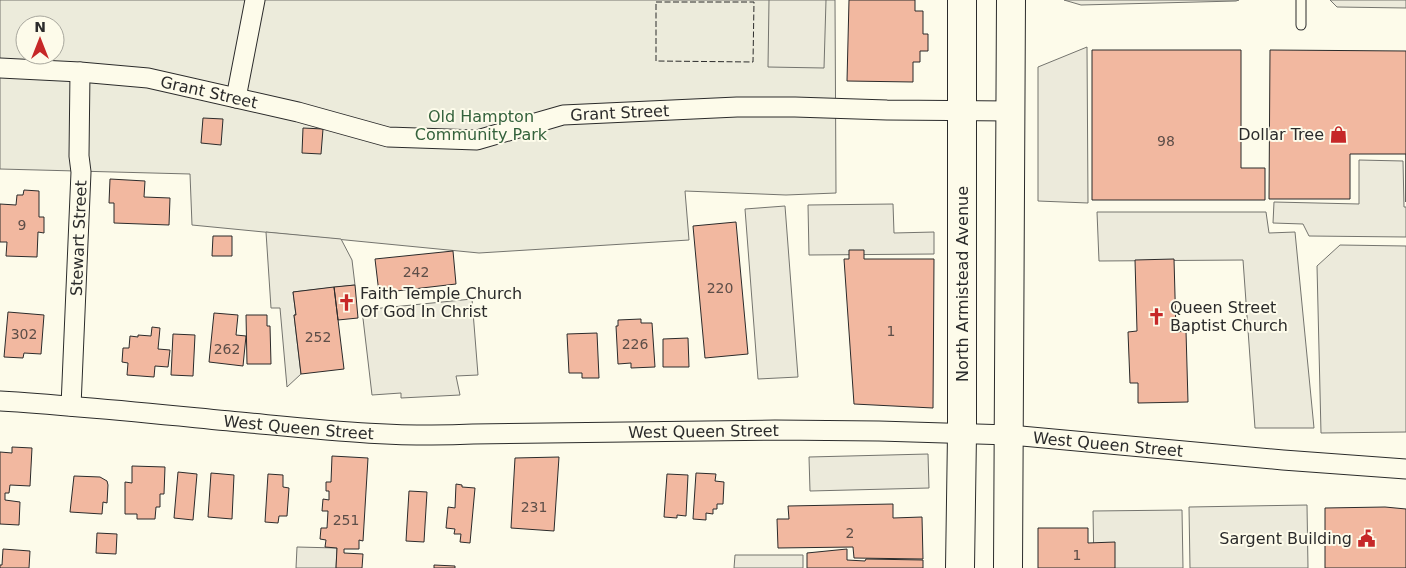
<svg xmlns="http://www.w3.org/2000/svg" width="1406" height="568" font-family="'DejaVu Sans',sans-serif">
  <style>
    .green { fill: #ecebdb; stroke: #74746e; fill-rule: evenodd }
    .parking { fill: #eceadb; stroke: #74746e }
    .building { fill: #f2b8a0; stroke: #2b2b2b }
    .lines { fill: none; stroke-linecap: round; stroke-linejoin: round }
    .lane-casing { stroke: #2b2b2b; stroke-width: 11 }
    .street-casing { stroke: #2b2b2b; stroke-width: 21 }
    .primary-casing { stroke: #2b2b2b; stroke-width: 30 }
    .lane { stroke: #fdfbea; stroke-width: 9 }
    .street { stroke: #fdfbea; stroke-width: 19 }
    .primary { stroke: #fdfbea; stroke-width: 28 }
    .fence { stroke: #2b2b2b; stroke-width: 1; stroke-dasharray: 6 2.5; stroke-linecap: butt }
    .labels { text-anchor: middle; stroke-width: 4; stroke-linejoin: round; paint-order: stroke }
    .number-label { font-size: 14px; fill: #5d4e48 }
    .street-label { font-size: 16px; fill: #2b2b2b; stroke: #fdfbea }
    .park-label { font-size: 16px; fill: #34623c; stroke: #fdfbea }
    .poi-label { font-size: 16px; fill: #2b2b2b; stroke: #fdfbea; text-anchor: end }
  </style>
  <rect width="100%" height="100%" fill="#fdfbea"/>
  <path class="green" d="M0,0H835L836,193L786,195L685,191L689,240L479,253L192,225L190,174L0,169ZM25,25H55V55H25Z"/>
  <path class="parking" d="M769,0H826L824,68L768,67Z
    M1064,0H1239L1236,1L1081,5Z
    M1330,0H1406V8L1337,7Z
    M1087,47L1088,203L1038,201V67Z
    M1359,160L1403,161L1404,207H1406V237L1309,236L1303,224L1273,223L1274,202L1359,204Z
    M893,204L894,233L934,232V254L809,255L808,205Z
    M785,206L798,377L758,379L745,209Z
    M1097,212H1266L1269,233L1295,232L1314,428H1255L1243,260L1099,261Z
    M266,232L341,239L352,260L355,285L293,292L296,315H294L301,374L287,387L280,308H271Z
    M1340,245L1406,246V432L1321,433L1317,266Z
    M472,299L478,375L456,376L460,395L401,398V393L372,395L362,310Z
    M928,454L929,488L810,491L809,457Z
    M1307,505L1308,568H1190L1189,507Z
    M1182,510L1183,568H1094L1093,511Z
    M297,547L337,548L336,568H296Z
    M735,555H803V568H734Z"/>
  <path class="building" d="M849,0H915V11H923V34H928V51H920V62H913V82L847,81Z
    M1092,50H1241V168H1265V200H1092Z
    M1270,50L1406,51V202V154H1350V199H1269Z
    M203,118L223,119L221,145L201,143Z
    M303,128L323,129L321,154L302,153Z
    M110,179L145,181L144,197L170,198L169,225L114,223V203H109Z
    M24,190L39,191V217H44V233L38,232L37,257L6,256L7,242H0V204L16,205L17,195H23Z
    M736,222L748,354L705,358L693,226Z
    M213,236H232V256H212Z
    M849,250H864V259H934L933,408L854,404L844,259H849Z
    M453,251L456,284L379,293L375,259Z
    M1174,259L1176,332L1186,331L1188,402L1138,403V383H1130L1128,332L1137,331L1135,260Z
    M355,285L358,318L338,320L334,287Z
    M334,287L344,369L301,374L294,315H296L293,292Z
    M8,312L44,315L41,354L24,353L23,358L4,357Z
    M214,313L238,315L236,335L246,336L243,366L209,362Z
    M246,315H267V326H270L271,364H247Z
    M641,319V323H652L655,367L631,368V363L618,364L616,326H618V320Z
    M152,327L160,328L158,349L170,350L168,367L155,366L154,377L127,375L128,363L122,362L123,348H129L130,336L138,337V335L151,336Z
    M597,333L599,378H582V373H569L567,334Z
    M173,334L195,335L193,376L171,375Z
    M688,338L689,367H663V339Z
    M12,447L32,448L30,486L10,485L9,493H5V500L20,502L19,525L0,524V452L12,453Z
    M332,456L368,458L363,541L359,540V549H344V553L363,554L362,568H336L337,548L325,547L326,540L320,539L321,528H327L328,511H322L323,499L329,500V491H326V482H331Z
    M559,457L554,531L511,528L515,458Z
    M132,466L165,467L164,494H160V507H156L155,519H137V514H125V482L132,483Z
    M178,472L197,474L193,520L174,518Z
    M211,473L234,475L232,519L208,517Z
    M696,473L716,474L715,481L724,482L723,504H717V509H713V514L706,513V520L693,519Z
    M268,474L283,475V487L289,488L287,516H279L278,523L265,522Z
    M667,474L688,475L686,516L677,515V518L664,517Z
    M74,476L100,477L107,481L108,485L107,503L103,502L102,514L70,512Z
    M456,484L462,485V487L475,488L470,543L460,542L461,534H454L455,529L446,528L448,507L455,508Z
    M409,491L427,492L424,542L406,541Z
    M893,504V518L922,517L923,559L854,558L853,547L778,548L777,519H789L788,506Z
    M1385,507L1406,509V568H1325V508Z
    M1038,528H1088V543L1115,542V568H1038Z
    M97,533L117,534L116,554L96,553Z
    M3,549L30,551L29,568H0V565H2Z
    M847,549V560L865,561L866,559L923,560V568H807V553Z
    M434,565L455,566V568H434Z"/>
  <g class="lines">
    <defs>
      <path id="lane" d="M1301,0V25"/>
      <g id="street">
        <path id="s1" d="M0,68L80,72L148,78L298,112L388,137L477,140L563,115L737,107H795L887,110L1011,111"/>
        <path d="M236,98L255,0"/>
        <path id="s2" d="M0,401C83,406 166,415 250,423C324,430 398,438 473,434L775,430L879,431L1010,435L1283,460L1406,469"/>
        <path id="s3" d="M71,406L81,172L79,156L80,72"/>
      </g>
      <path id="primary" d="M960,568L962,434V0
        M1008,568L1011,0"/>
    </defs>
    <use href="#lane" class="lane-casing"/>
    <use href="#street" class="street-casing"/>
    <use href="#primary" class="primary-casing"/>
    <use href="#lane" class="lane"/>
    <use href="#street" class="street"/>
    <use href="#primary" class="primary"/>
    <path class="fence" d="M656,2H754L753,62L656,61Z"/>
  </g>
  <defs>
    <symbol id="shop-bare" viewBox="-9 -9 18 18"><path d="M-5-2.5h2.3a2.7 3.5 0 0 1 5.4 0H5L5.5 6h-11ZM-1.5-2.5h3a1.5 2.3 0 0 0-3 0Z" fill="#c62828" stroke="#fdfbea" stroke-width="2.5" paint-order="stroke"/></symbol>
    <symbol id="church-bare" viewBox="-9 -9 18 18"><path d="M-1.2-6h2.4v3.5h3.3v2.4h-3.3V6h-2.4V-.1h-3.3v-2.4h3.3Z" fill="#c62828" stroke="#fdfbea" stroke-width="2.5" paint-order="stroke"/></symbol>
    <symbol id="civic-bare" viewBox="-9 -9 18 18"><path d="M-.6-6.5H3V-4.5H.6V-3L4-1V1h2V6H-6V1h2V-1L-.6-3ZM-1.2 2.5V6h2.4V2.5Z" fill="#c62828" stroke="#fdfbea" stroke-width="2.5" paint-order="stroke"/></symbol>
  </defs>
  <g fill-rule="evenodd">
    <use href="#shop-bare" x="1326" y="122" width="25" height="25"/>
    <use href="#church-bare" x="334" y="290" width="25" height="25"/>
    <use href="#church-bare" x="1144" y="304" width="25" height="25"/>
    <use href="#civic-bare" x="1354" y="526" width="25" height="25"/>
  </g>
  <g class="labels">
    <g class="number-label">
      <text x="1166" y="146">98</text>
      <text x="22" y="230">9</text>
      <text x="416" y="277">242</text>
      <text x="720" y="293">220</text>
      <text x="891" y="336">1</text>
      <text x="24" y="339">302</text>
      <text x="318" y="342">252</text>
      <text x="635" y="349">226</text>
      <text x="227" y="354">262</text>
      <text x="534" y="512">231</text>
      <text x="346" y="525">251</text>
      <text x="850" y="538">2</text>
      <text x="1077" y="560">1</text>
    </g>
    <g class="street-label">
      <text dy="6" stroke="none"><textPath href="#s1" startOffset="211">Grant Street</textPath></text>
      <text dy="6" stroke="none"><textPath href="#s1" startOffset="631">Grant Street</textPath></text>
      <text dy="6" stroke="none"><textPath href="#s3" startOffset="168">Stewart Street</textPath></text>
      <text transform="translate(962 284) rotate(-90)" y="6">North Armistead Avenue</text>
      <text dy="6" stroke="none"><textPath href="#s2" startOffset="300">West Queen Street</textPath></text>
      <text dy="6" stroke="none"><textPath href="#s2" startOffset="705">West Queen Street</textPath></text>
      <text dy="6" stroke="none"><textPath href="#s2" startOffset="1110">West Queen Street</textPath></text>
    </g>
    <g class="park-label">
      <text x="481" y="122">Old Hampton<tspan x="481" dy="18">Community Park</tspan></text>
    </g>
    <g class="poi-label">
      <text x="1324" y="140">Dollar Tree</text>
      <text x="360" y="299" text-anchor="start">Faith Temple Church<tspan x="360" dy="18">Of God In Christ</tspan></text>
      <text x="1170" y="313" text-anchor="start">Queen Street<tspan x="1170" dy="18">Baptist Church</tspan></text>
      <text x="1352" y="544">Sargent Building</text>
    </g>
  </g>
  <g transform="translate(40 40)"><circle r="24" fill="#fdfbea" stroke="#a9a89e"/>
  <path d="M0-4L9 19L0 12L-9 19Z" fill="#c62828"/>
  <text y="-8" font-size="14" font-weight="bold" text-anchor="middle" fill="#2b2b2b">N</text>
  </g>
</svg>
